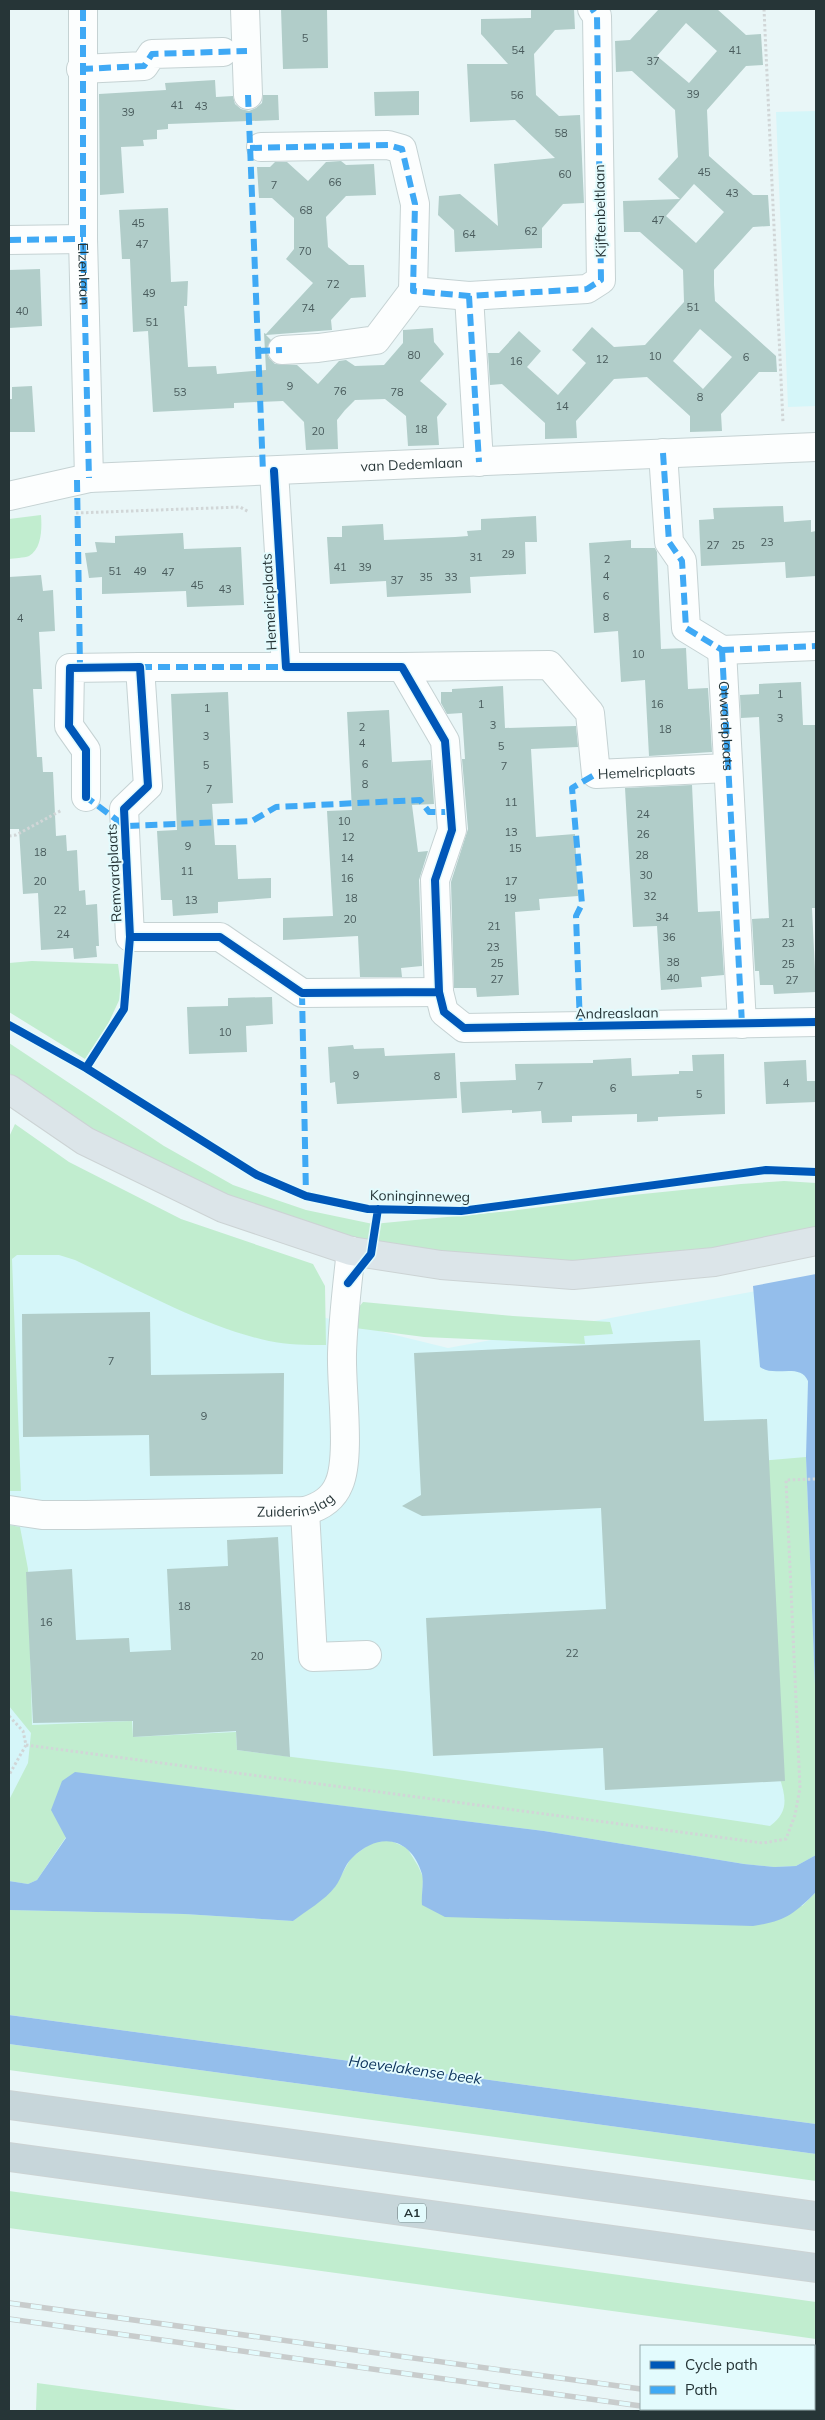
<svg xmlns="http://www.w3.org/2000/svg" width="825" height="2420" font-family="Mulish,sans-serif">
  <style>
    .built { fill: #d5f6f9 }
    .green { fill: #c1edcf }
    .water { fill: #94beeb }
    .building { fill: #b1cdc9; fill-rule: evenodd }
    .lines { fill: none; stroke-linecap: round; stroke-linejoin: round }
    .minor-casing { stroke: #c5d2d3; stroke-width: 30 }
    .major-casing { stroke: #ccd3d4; stroke-width: 30 }
    .highway-casing { stroke: #ccd3d4; stroke-width: 30 }
    .path { stroke: #d1d6d7; stroke-width: 3; stroke-dasharray: 2.5 2.5; stroke-linecap: butt }
    .minor { stroke: #fcfefe; stroke-width: 28 }
    .major { stroke: #dce5e9; stroke-width: 28 }
    .highway { stroke: #c7d6da; stroke-width: 28 }
    .rail-casing { stroke: #c8cccc; stroke-width: 5.5 }
    .rail { stroke: #e3fbfd; stroke-width: 4; stroke-dasharray: 11; stroke-linecap: butt }
    .quiet { stroke: #3fa9f5; stroke-width: 6; stroke-dasharray: 12 6; stroke-linecap: butt }
    .cycleway-casing { stroke: #e3fbfd; stroke-width: 11 }
    .cycleway { stroke: #0057b8; stroke-width: 8 }
    .labels { text-anchor: middle; stroke-width: 4; stroke-linejoin: round; paint-order: stroke }
    .number-label { font-size: 11px; fill: #495b5c }
    .shield { fill: #e3fbfd; stroke: #5f7072; stroke-width: 1 }
    .shield-label { font-size: 12px; font-weight: bold; fill: #263537 }
    .street-label { font-size: 14px; fill: #263537; stroke: #e3fbfd }
    .water-label { font-size: 15px; font-style: italic; fill: #0a315a; stroke: #e3fbfd }
  </style>
  <rect width="100%" height="100%" fill="#e9f6f7"/>
  <path class="built" d="M816,111V406L788,407L776,112Z
    M9,1175L253,1300L448,1348L816,1280V2065L9,1942Z"/>
  <path class="green" d="M41,515C42,528 42,549 29,556C24,558 14,558 9,559V519Z
    M32,961L118,964L122,994L108,1024L85,1059L9,1012V963Z
    M9,1043L164,1146L233,1185L306,1210L373,1224L510,1211L633,1195L741,1184L784,1181L816,1183V1227L701,1251L639,1258L548,1262L405,1248L335,1234L202,1186L136,1155L70,1117L9,1073Z
    M15,1124L69,1162L181,1219L313,1264L325,1286L326,1345C307,1345 287,1345 269,1341C204,1327 135,1288 75,1260L59,1255H17L12,1259L21,1491H9V1137Z
    M363,1302L513,1316L610,1322L613,1334L584,1336L585,1344L424,1337L355,1328L359,1307Z
    M806,1457L816,1710V1855L796,1866L774,1867L744,1864L544,1831L193,1787L66,1837L37,1880L28,1884L9,1881V1800L28,1763L31,1733L9,1706V1525L20,1527L28,1569L32,1725L132,1721L133,1737L236,1732L237,1750L404,1771L770,1826C791,1811 785,1794 778,1773L760,1461Z
    M389,1840L407,1848L418,1866L423,1877L422,1905L802,1906L816,1892V2124L9,2015V1910L184,1914L293,1921L334,1888L351,1858L371,1843Z
    M9,2044L816,2154V2181L9,2070Z
    M9,2191L816,2302V2339L9,2228Z
    M37,2383L244,2411H36Z"/>
  <path class="water" d="M816,1274V1710L806,1457L808,1381C800,1362 774,1378 760,1367L753,1286Z
    M75,1772L544,1831L744,1864L774,1867L796,1866L816,1855V1892C793,1915 785,1921 753,1926L445,1917L422,1905C421,1896 424,1883 422,1874C411,1837 379,1831 352,1858C344,1865 342,1878 335,1887C325,1900 306,1911 293,1921L184,1914L9,1910V1881L28,1884L37,1880L66,1838L51,1810L62,1781Z
    M9,2015L816,2124V2154L9,2044Z"/>
  <path class="building" d="M281,9H327L328,68L283,69Z
    M531,9H574L575,29L555,30L534,54L536,95L559,116L580,115L584,203L563,204L542,228V248L455,252L454,230L438,215L439,196L460,194L498,226L494,164L555,158L515,120L470,122L467,64H508L481,34V19L531,18Z
    M659,9H717L746,35L761,34L763,65L746,66L707,110L708,132L709,156L753,195H768L770,226L753,227L714,270V285L715,301L776,356L777,372H759L721,414L722,431L690,432V416L647,377L614,379L576,421L577,438L545,439V423L502,384L490,385L488,353H499L519,331L541,351L527,367L558,395L586,363L572,350L592,327L614,347L645,345L684,302L683,270L640,232H624L623,201L680,199L658,179L678,157L675,110L632,71L616,72L615,41L630,40ZM686,23L717,51L689,83L657,56ZM694,184L724,212L696,243L666,216ZM700,329L732,357L703,389L673,361Z
    M215,80L216,97L233,96L235,104L241,109L249,111L256,108L262,103L263,95H278L279,120L168,124V129L157,130V139L143,140L144,146L121,147L124,193L100,195L99,94L166,90L165,83Z
    M419,91V115L375,116L374,92Z
    M341,161L346,165L374,164L376,195L346,196L326,217L328,247L349,265H364L366,297L351,298L331,320L332,330L266,335L271,340L266,350L269,358L275,364L297,365L318,384L339,361L346,360L355,366L384,365L403,343V330L433,328L434,342L444,354L420,381L447,404L437,417L439,445L408,446L406,416L385,399L355,400L345,410L337,420L338,449L306,450L304,422L283,401L234,403V408L153,412L148,331L133,332L130,259H122L119,210L168,208L171,282L188,281L187,306H184L188,367L216,366L217,374L266,370L264,333L266,334L313,283L286,259L294,249V218L272,198H259L257,167H270L275,162H287L308,181L326,162Z
    M40,269L42,326L9,328V270Z
    M32,386L35,432H9V399H12V387Z
    M783,506L784,522L811,520V532L816,531V576L786,578L785,562L701,566L699,520L714,519L713,508Z
    M536,516L537,542H525L526,574L470,577L471,593L387,597L386,581L330,584L327,537H342V526L383,524L384,540L455,537L468,536L467,531L481,530V519Z
    M183,533L184,549L241,547L244,605L187,607L186,591L102,594V577L89,578L85,553L97,552L95,542L115,543V536Z
    M631,540V548H655L657,552L661,649L686,648L688,689L708,688L712,752L649,756L645,680L621,682L618,631L594,633L589,543Z
    M41,575L43,591L53,590L55,631L39,632L42,689H33L37,757H42L43,772H53L56,836L66,835L67,851L77,850L79,891L85,890L86,905L97,904L99,946H96L97,957L74,959L73,948L41,950L38,893L23,894L19,829H9V577Z
    M801,682L803,725H816V908H812L816,992L774,994L773,985H760L759,971H755L752,919L769,918L759,717L741,718L740,695L759,694V684Z
    M503,686L505,728L576,726L578,747L531,749L536,837L575,834L578,896L539,899L540,910L515,912L519,995L477,997L476,988H454L451,882L468,829L462,759H465L462,713L447,714L441,703V692H452V689Z
    M228,692L233,803L212,804L215,845H236L238,879L271,878V898L218,902V913L173,916L172,900H161L157,831L177,830L171,694Z
    M389,710L392,762L431,760L434,804L412,805L418,852L428,851L419,880L422,966L401,968L402,977H360L358,936L283,940V918L333,916L327,811L352,810L347,712Z
    M692,785L698,912L720,911L724,975L701,977L702,987L661,990L657,926L633,927L625,788Z
    M272,997L273,1024L246,1026L247,1052L189,1054L187,1007L228,1006V998Z
    M353,1045L354,1049L384,1048L385,1056L455,1053L457,1098L337,1104L335,1082L330,1083L328,1047Z
    M724,1054L725,1114L658,1117V1121L637,1122V1114L572,1116V1122L542,1123L541,1111L512,1113V1110L462,1113L460,1082L516,1080L515,1064L593,1063V1060L631,1058L632,1076L679,1074V1071H693L692,1055Z
    M806,1060L807,1081H816V1102L766,1104L764,1062Z
    M150,1312L151,1375L284,1373L283,1474L150,1476L149,1435L23,1437L22,1314Z
    M700,1340L704,1421L767,1419L785,1781L605,1790L603,1748L433,1756L426,1618L606,1609L601,1508L422,1516L402,1506L421,1495L414,1353Z
    M278,1537L290,1757L237,1750L236,1731L133,1737V1721L33,1723L26,1572L72,1569L76,1640L129,1638L130,1652L171,1650L167,1569L228,1566L227,1540Z"/>
  <g class="lines">
    <defs>
      <g id="minor">
        <path id="s1" d="M83,9V239L89,478"/>
        <path d="M245,9L248,95"/>
        <path d="M81,69L144,66L152,54L223,52"/>
        <path d="M261,147L388,145L402,149L415,204L413,291L469,296L587,289L601,280L597,16L592,9"/>
        <path d="M9,240L83,239"/>
        <path d="M469,296L479,462"/>
        <path d="M282,350L318,348L376,340L413,291"/>
        <path d="M663,453L669,542L682,561L686,628L722,650"/>
        <path d="M274,471L286,667H402L445,741L452,830L435,880L439,992L444,1012L464,1028L816,1022"/>
        <path id="s2" d="M9,496L89,478L816,447"/>
        <path d="M722,650L742,1024"/>
        <path d="M722,650L816,646"/>
        <path d="M140,667H286"/>
        <path id="s3" d="M402,667L549,665L590,713L596,774L728,768"/>
        <path d="M86,797V750L69,726L70,668L140,667L148,786L124,809L130,937H220L302,993L439,992"/>
        <path id="s4" d="M9,1510L42,1515H85L305,1511C320,1507 333,1499 339,1484C351,1456 341,1388 342,1354C343,1320 347,1285 351,1251"/>
        <path d="M305,1511L313,1657L367,1655"/>
      </g>
      <path id="major" d="M9,1089L85,1141L223,1208L351,1251L441,1265L573,1275L714,1262L816,1241"/>
      <path id="highway" d="M9,2105L816,2216
        M9,2157L816,2268"/>
    </defs>
    <use href="#minor" class="minor-casing"/>
    <use href="#major" class="major-casing"/>
    <use href="#highway" class="highway-casing"/>
    <path class="path" d="M764,9L783,423
      M76,513L240,507L249,512
      M9,836L16,835L62,810
      M9,1716L23,1731L26,1745L9,1775
      M26,1745L763,1843L786,1839L795,1815L800,1788L786,1480L816,1479"/>
    <use href="#minor" class="minor"/>
    <use href="#major" class="major"/>
    <use href="#highway" class="highway"/>
    <defs>
      <path id="rail" d="M9,2303L641,2389
        M9,2319L641,2406
        M664,2409L682,2411
        M786,2409L805,2411"/>
    </defs>
    <use href="#rail" class="rail-casing"/>
    <use href="#rail" class="rail"/>
    <g class="quiet">
      <path d="M83,9V239L89,478"/>
      <path d="M81,69L144,66L152,54L247,51"/>
      <path d="M248,95L263,472"/>
      <path d="M250,148L388,145L402,149L415,204L413,291L469,296L587,289L601,280L597,16L592,9"/>
      <path d="M9,240L83,239"/>
      <path d="M469,296L479,462"/>
      <path d="M258,351L282,350"/>
      <path d="M663,453L669,542L682,561L686,628L722,650"/>
      <path d="M77,480L80,667"/>
      <path id="s5" d="M722,650L742,1024"/>
      <path d="M722,650L816,646"/>
      <path d="M140,667H286"/>
      <path d="M86,794V797L125,826L252,821L276,807L420,800L429,812H451"/>
      <path d="M302,993L306,1196"/>
      <path d="M580,1026L576,916L582,904L572,788L596,774"/>
    </g>
    <defs>
      <path id="cycleway" d="M274,471L286,667H402L445,741L452,830L435,880L439,992L444,1012L464,1028L816,1022
        M86,797V750L69,726L70,668L140,667L148,786L124,809L130,937H220L302,993L439,992
        M9,1025L86,1068L257,1175L306,1196L368,1209L461,1211L766,1170L816,1172
        M86,1068L124,1009L130,937
        M348,1283L371,1254L378,1209"/>
    </defs>
    <use href="#cycleway" class="cycleway-casing"/>
    <use href="#cycleway" class="cycleway"/>
  </g>
  <g class="labels">
    <g class="number-label">
      <text x="305" y="42">5</text>
      <text x="518" y="54">54</text>
      <text x="735" y="54">41</text>
      <text x="653" y="65">37</text>
      <text x="693" y="98">39</text>
      <text x="517" y="99">56</text>
      <text x="177" y="109">41</text>
      <text x="201" y="110">43</text>
      <text x="128" y="116">39</text>
      <text x="561" y="137">58</text>
      <text x="704" y="176">45</text>
      <text x="565" y="178">60</text>
      <text x="335" y="186">66</text>
      <text x="274" y="189">7</text>
      <text x="732" y="197">43</text>
      <text x="306" y="214">68</text>
      <text x="658" y="224">47</text>
      <text x="138" y="227">45</text>
      <text x="531" y="235">62</text>
      <text x="469" y="238">64</text>
      <text x="142" y="248">47</text>
      <text x="305" y="255">70</text>
      <text x="333" y="288">72</text>
      <text x="149" y="297">49</text>
      <text x="693" y="311">51</text>
      <text x="308" y="312">74</text>
      <text x="22" y="315">40</text>
      <text x="152" y="326">51</text>
      <text x="414" y="359">80</text>
      <text x="655" y="360">10</text>
      <text x="746" y="361">6</text>
      <text x="602" y="363">12</text>
      <text x="516" y="365">16</text>
      <text x="290" y="390">9</text>
      <text x="340" y="395">76</text>
      <text x="180" y="396">53</text>
      <text x="397" y="396">78</text>
      <text x="700" y="401">8</text>
      <text x="562" y="410">14</text>
      <text x="421" y="433">18</text>
      <text x="318" y="435">20</text>
      <text x="767" y="546">23</text>
      <text x="713" y="549">27</text>
      <text x="738" y="549">25</text>
      <text x="508" y="558">29</text>
      <text x="476" y="561">31</text>
      <text x="607" y="563">2</text>
      <text x="340" y="571">41</text>
      <text x="365" y="571">39</text>
      <text x="115" y="575">51</text>
      <text x="140" y="575">49</text>
      <text x="168" y="576">47</text>
      <text x="606" y="580">4</text>
      <text x="426" y="581">35</text>
      <text x="451" y="581">33</text>
      <text x="397" y="584">37</text>
      <text x="197" y="589">45</text>
      <text x="225" y="593">43</text>
      <text x="606" y="600">6</text>
      <text x="606" y="621">8</text>
      <text x="20" y="622">4</text>
      <text x="638" y="658">10</text>
      <text x="780" y="698">1</text>
      <text x="481" y="708">1</text>
      <text x="657" y="708">16</text>
      <text x="207" y="712">1</text>
      <text x="780" y="722">3</text>
      <text x="493" y="729">3</text>
      <text x="362" y="731">2</text>
      <text x="665" y="733">18</text>
      <text x="206" y="740">3</text>
      <text x="362" y="747">4</text>
      <text x="501" y="750">5</text>
      <text x="365" y="768">6</text>
      <text x="206" y="769">5</text>
      <text x="504" y="770">7</text>
      <text x="365" y="788">8</text>
      <text x="209" y="793">7</text>
      <text x="511" y="806">11</text>
      <text x="643" y="818">24</text>
      <text x="344" y="825">10</text>
      <text x="511" y="836">13</text>
      <text x="643" y="838">26</text>
      <text x="348" y="841">12</text>
      <text x="188" y="850">9</text>
      <text x="515" y="852">15</text>
      <text x="40" y="856">18</text>
      <text x="642" y="859">28</text>
      <text x="347" y="862">14</text>
      <text x="187" y="875">11</text>
      <text x="646" y="879">30</text>
      <text x="347" y="882">16</text>
      <text x="40" y="885">20</text>
      <text x="511" y="885">17</text>
      <text x="650" y="900">32</text>
      <text x="351" y="902">18</text>
      <text x="510" y="902">19</text>
      <text x="191" y="904">13</text>
      <text x="60" y="914">22</text>
      <text x="662" y="921">34</text>
      <text x="350" y="923">20</text>
      <text x="788" y="927">21</text>
      <text x="494" y="930">21</text>
      <text x="63" y="938">24</text>
      <text x="669" y="941">36</text>
      <text x="788" y="947">23</text>
      <text x="493" y="951">23</text>
      <text x="673" y="966">38</text>
      <text x="497" y="967">25</text>
      <text x="788" y="968">25</text>
      <text x="673" y="982">40</text>
      <text x="497" y="983">27</text>
      <text x="792" y="984">27</text>
      <text x="225" y="1036">10</text>
      <text x="356" y="1079">9</text>
      <text x="437" y="1080">8</text>
      <text x="786" y="1087">4</text>
      <text x="540" y="1090">7</text>
      <text x="613" y="1092">6</text>
      <text x="699" y="1098">5</text>
      <text x="111" y="1365">7</text>
      <text x="204" y="1420">9</text>
      <text x="184" y="1610">18</text>
      <text x="46" y="1626">16</text>
      <text x="572" y="1657">22</text>
      <text x="257" y="1660">20</text>
    </g>
    <rect class="shield" x="398" y="2203.5" width="28" height="19" rx="4"/>
    <g class="shield-label">
      <text x="412" y="2217">A1</text>
    </g>
    <g class="street-label">
      <text transform="translate(600 211) rotate(-91)" y="5">Kijftenbeltlaan</text>
      <text dy="5" stroke="none"><textPath href="#s1" startOffset="265">Elzenlaan</textPath></text>
      <text dy="5" stroke="none"><textPath href="#s2" startOffset="405">van Dedemlaan</textPath></text>
      <text transform="translate(269 602) rotate(-93)" y="5">Hemelricplaats</text>
      <text dy="5" stroke="none"><textPath href="#s5" startOffset="76">Otwardplaats</textPath></text>
      <text dy="5" stroke="none"><textPath href="#s3" startOffset="322">Hemelricplaats</textPath></text>
      <text transform="translate(114 873) rotate(-93)" y="5">Remvardplaats</text>
      <text transform="translate(617 1013) rotate(-1)" y="5">Andreaslaan</text>
      <text transform="translate(420 1196) rotate(1)" y="5">Koninginneweg</text>
      <text dy="5" stroke="none"><textPath href="#s4" startOffset="288">Zuiderinslag</textPath></text>
    </g>
    <g class="water-label">
      <text transform="translate(415 2070) rotate(8)" y="5">Hoevelakense beek</text>
    </g>
  </g>
  <rect width="825" height="2420" fill="none" stroke="#263537" stroke-width="20"/>
  <rect x="640" y="2345" width="175" height="65" fill="#e3fbfd" stroke="#97acae"/>
  <rect x="650" y="2361" width="25" height="8" fill="#0057b8" stroke="#97acae"/>
  <text x="685" y="2370" font-size="15" fill="#263537">Cycle path</text>
  <rect x="650" y="2386" width="25" height="8" fill="#3fa9f5" stroke="#97acae"/>
  <text x="685" y="2395" font-size="15" fill="#263537">Path</text>
</svg>
